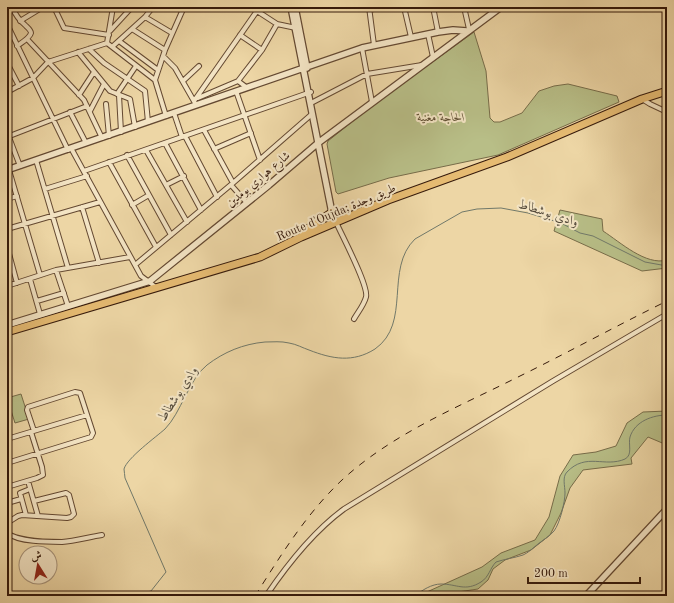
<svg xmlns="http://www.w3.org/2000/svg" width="674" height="603" font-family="'Old Standard TT',Amiri,serif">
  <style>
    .green { fill: #b8be87; stroke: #776c49 }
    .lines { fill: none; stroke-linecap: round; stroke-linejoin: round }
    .stream { stroke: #71796a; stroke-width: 1 }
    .minor-casing { stroke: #644932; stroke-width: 6 }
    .tertiary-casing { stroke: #644932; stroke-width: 8 }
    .primary-casing { stroke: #361a0b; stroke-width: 9 }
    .minor { stroke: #f3e4c4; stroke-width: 4 }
    .tertiary { stroke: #f3e4c4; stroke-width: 5.5 }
    .primary { stroke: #e6bb72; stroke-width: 7 }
    .rail { stroke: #361a0b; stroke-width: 1; stroke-dasharray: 7 7; stroke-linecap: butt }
    .labels { text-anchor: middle; stroke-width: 4; stroke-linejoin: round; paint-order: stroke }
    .park-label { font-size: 12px; font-style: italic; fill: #5d4b30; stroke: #f3e4c4 }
    .street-label { font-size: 12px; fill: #361a0b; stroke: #f3e4c4 }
    .water-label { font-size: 13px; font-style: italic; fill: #544a3b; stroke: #f3e4c4 }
  </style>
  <rect width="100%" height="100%" fill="#edd6a5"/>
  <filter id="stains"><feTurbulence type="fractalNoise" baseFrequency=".005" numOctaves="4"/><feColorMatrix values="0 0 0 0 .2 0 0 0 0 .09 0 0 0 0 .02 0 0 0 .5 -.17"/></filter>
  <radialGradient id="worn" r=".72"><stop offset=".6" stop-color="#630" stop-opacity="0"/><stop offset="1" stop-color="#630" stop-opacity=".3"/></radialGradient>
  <path class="green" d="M474,32L486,71L490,118L494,122H500L522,113L539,91L554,86L568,84L617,96L619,102L498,155L389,178L338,194L336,192L327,144L328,141L373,105Z
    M560,210L602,219L603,231C620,242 646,266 667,260V268L642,271L554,231Z
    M21,394L29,419L15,423L7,398Z
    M667,411V445L648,437L631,458L632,464L583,470L570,488L561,513L550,535L531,550L505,560L493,569L488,580L478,589L431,596H418L482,567L501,553L535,540L549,517L560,476L573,455L596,452L616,446L627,423L643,412Z"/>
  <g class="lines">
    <path class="stream" d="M131,596L151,591L166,572L125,478C125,475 124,472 124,469C127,458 156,437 165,429C181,413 189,379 207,365C224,352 243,344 265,342C273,342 281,341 289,343C296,344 303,348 309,350C332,359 353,363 375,349C412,323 384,269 415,239L462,212L477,209L501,208L528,213L561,223L580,233L593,236L645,262L667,266
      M415,596C422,590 432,584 441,584C457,584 465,592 481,582C489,577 490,568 496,562C505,559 514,558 523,555C528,553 533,548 538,544C543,540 550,536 554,531C560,523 565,502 565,493C565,486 562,477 567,472C586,452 605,468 625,459C633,455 628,444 630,437C635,421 653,415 667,415"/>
    <defs>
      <path id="minor" d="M12,7C15,14 19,20 25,25C27,27 31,30 31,33C30,38 21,43 17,46
        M54,7L64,28L109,35
        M113,7L107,43L155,80L166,116
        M369,7L374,45
        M404,7L411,37
        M433,7L438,32
        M464,7L469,29
        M295,8L302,7
        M369,10L383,7
        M257,11L277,24L296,28
        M145,17L172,33
        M20,21L43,7
        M7,24L68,150
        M132,29L165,50
        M110,31L132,7
        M428,34L433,57
        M240,35L262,50
        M27,39L84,100L102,138
        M119,41L158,70
        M112,47L145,17L153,7
        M362,48L372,102
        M89,49L104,63L145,91L148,122
        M78,52L110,91L130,99L135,127
        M163,56L175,68L195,103
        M7,63L19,86
        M155,80L165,50L184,7
        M183,81L199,66
        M246,87L238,81L262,50L277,24
        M236,91L260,160
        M7,92L33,78L48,62L107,43
        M117,94L136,66
        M79,95L94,72
        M119,95L121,132
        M198,98L238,81
        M642,99L650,104L667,112
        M194,101L257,11L252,7
        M313,102L367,74L422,65
        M106,104L109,136
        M90,111L104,84
        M70,112L86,143
        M174,113L182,137
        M204,130L233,183
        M7,132L20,166
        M185,136L217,197
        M7,137L87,106
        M165,143L201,210
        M71,148L141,276L157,288
        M214,149L251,133
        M146,150L187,222
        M127,155L171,235
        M36,160L68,268
        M109,162L156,247
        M9,170L40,275
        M84,171L311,92
        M166,185L184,176
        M231,185L247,203
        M45,189L87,176
        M7,199L17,196
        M132,205L149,195
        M82,207L99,263
        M336,222C342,236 369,286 366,297C364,305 358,312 354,319
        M7,229L100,202
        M8,250L17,283
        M135,265L233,183L312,114
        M56,270L68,306
        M30,279L40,314
        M7,286L56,270L130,257
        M37,301L64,293
        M7,439L87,415
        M7,463L91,437L93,433L80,393L75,392L28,407L27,410L34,431
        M28,481L38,516
        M7,487L37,478L43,475L42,467L31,432
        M7,503L21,499
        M26,515L20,493L30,489
        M7,523L18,516L22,515L67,518L71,517L74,514L69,495L66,493L34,501
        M7,533C19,542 47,542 62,542C75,541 89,537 102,535
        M266,596C287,565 314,531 344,509L553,381L667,314"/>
      <path id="tertiary" d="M291,7L334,223
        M295,7L307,68
        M7,170L362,48L438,32L453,30L467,31
        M7,325L150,281L269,185L318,143L501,7
        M586,596L667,509"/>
      <path id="primary" d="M303,235L309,228L334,211
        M7,332L260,257L301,237L388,200L507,157L642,99L667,91"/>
    </defs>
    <use href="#minor" class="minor-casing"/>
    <use href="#tertiary" class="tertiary-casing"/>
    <use href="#primary" class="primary-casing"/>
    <use href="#minor" class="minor"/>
    <use href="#tertiary" class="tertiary"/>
    <use href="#primary" class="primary"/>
    <path class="rail" d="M255,596C281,555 306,514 342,480C392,434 456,408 516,378C567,353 616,326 667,301"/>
  </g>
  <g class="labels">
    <g class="park-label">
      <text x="441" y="121">الحاجة مغنية</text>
    </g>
    <g class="street-label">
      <text transform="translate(258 179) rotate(-40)" y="4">شارع هواري بومدين</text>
      <text transform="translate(336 212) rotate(-23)" y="4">Route d'Oujda; طريق وجدة</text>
    </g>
    <g class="water-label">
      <text transform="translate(549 212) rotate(18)" y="5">وادي بوشطاط</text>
      <text transform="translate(177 393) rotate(-57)" y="5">وادي بوشطاط</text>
    </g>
  </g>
  <rect width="674" height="603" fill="none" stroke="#edd6a5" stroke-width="24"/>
  <rect x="8" y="8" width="658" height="587" fill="none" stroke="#361a0b" stroke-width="2"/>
  <rect x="12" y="12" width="650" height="579" fill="none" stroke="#361a0b"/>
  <g transform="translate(38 565) rotate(349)"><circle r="19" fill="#f3e4c4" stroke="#a7937a"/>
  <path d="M0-3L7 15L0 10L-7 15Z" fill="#8f2418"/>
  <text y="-6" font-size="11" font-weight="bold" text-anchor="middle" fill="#361a0b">ش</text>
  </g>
  <path d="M528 577v6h112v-6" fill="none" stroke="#361a0b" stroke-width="2"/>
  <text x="534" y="577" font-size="12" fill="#361a0b" stroke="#f3e4c4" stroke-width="3" paint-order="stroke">200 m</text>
  <rect width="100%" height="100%" filter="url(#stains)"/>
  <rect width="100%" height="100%" fill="url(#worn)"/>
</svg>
